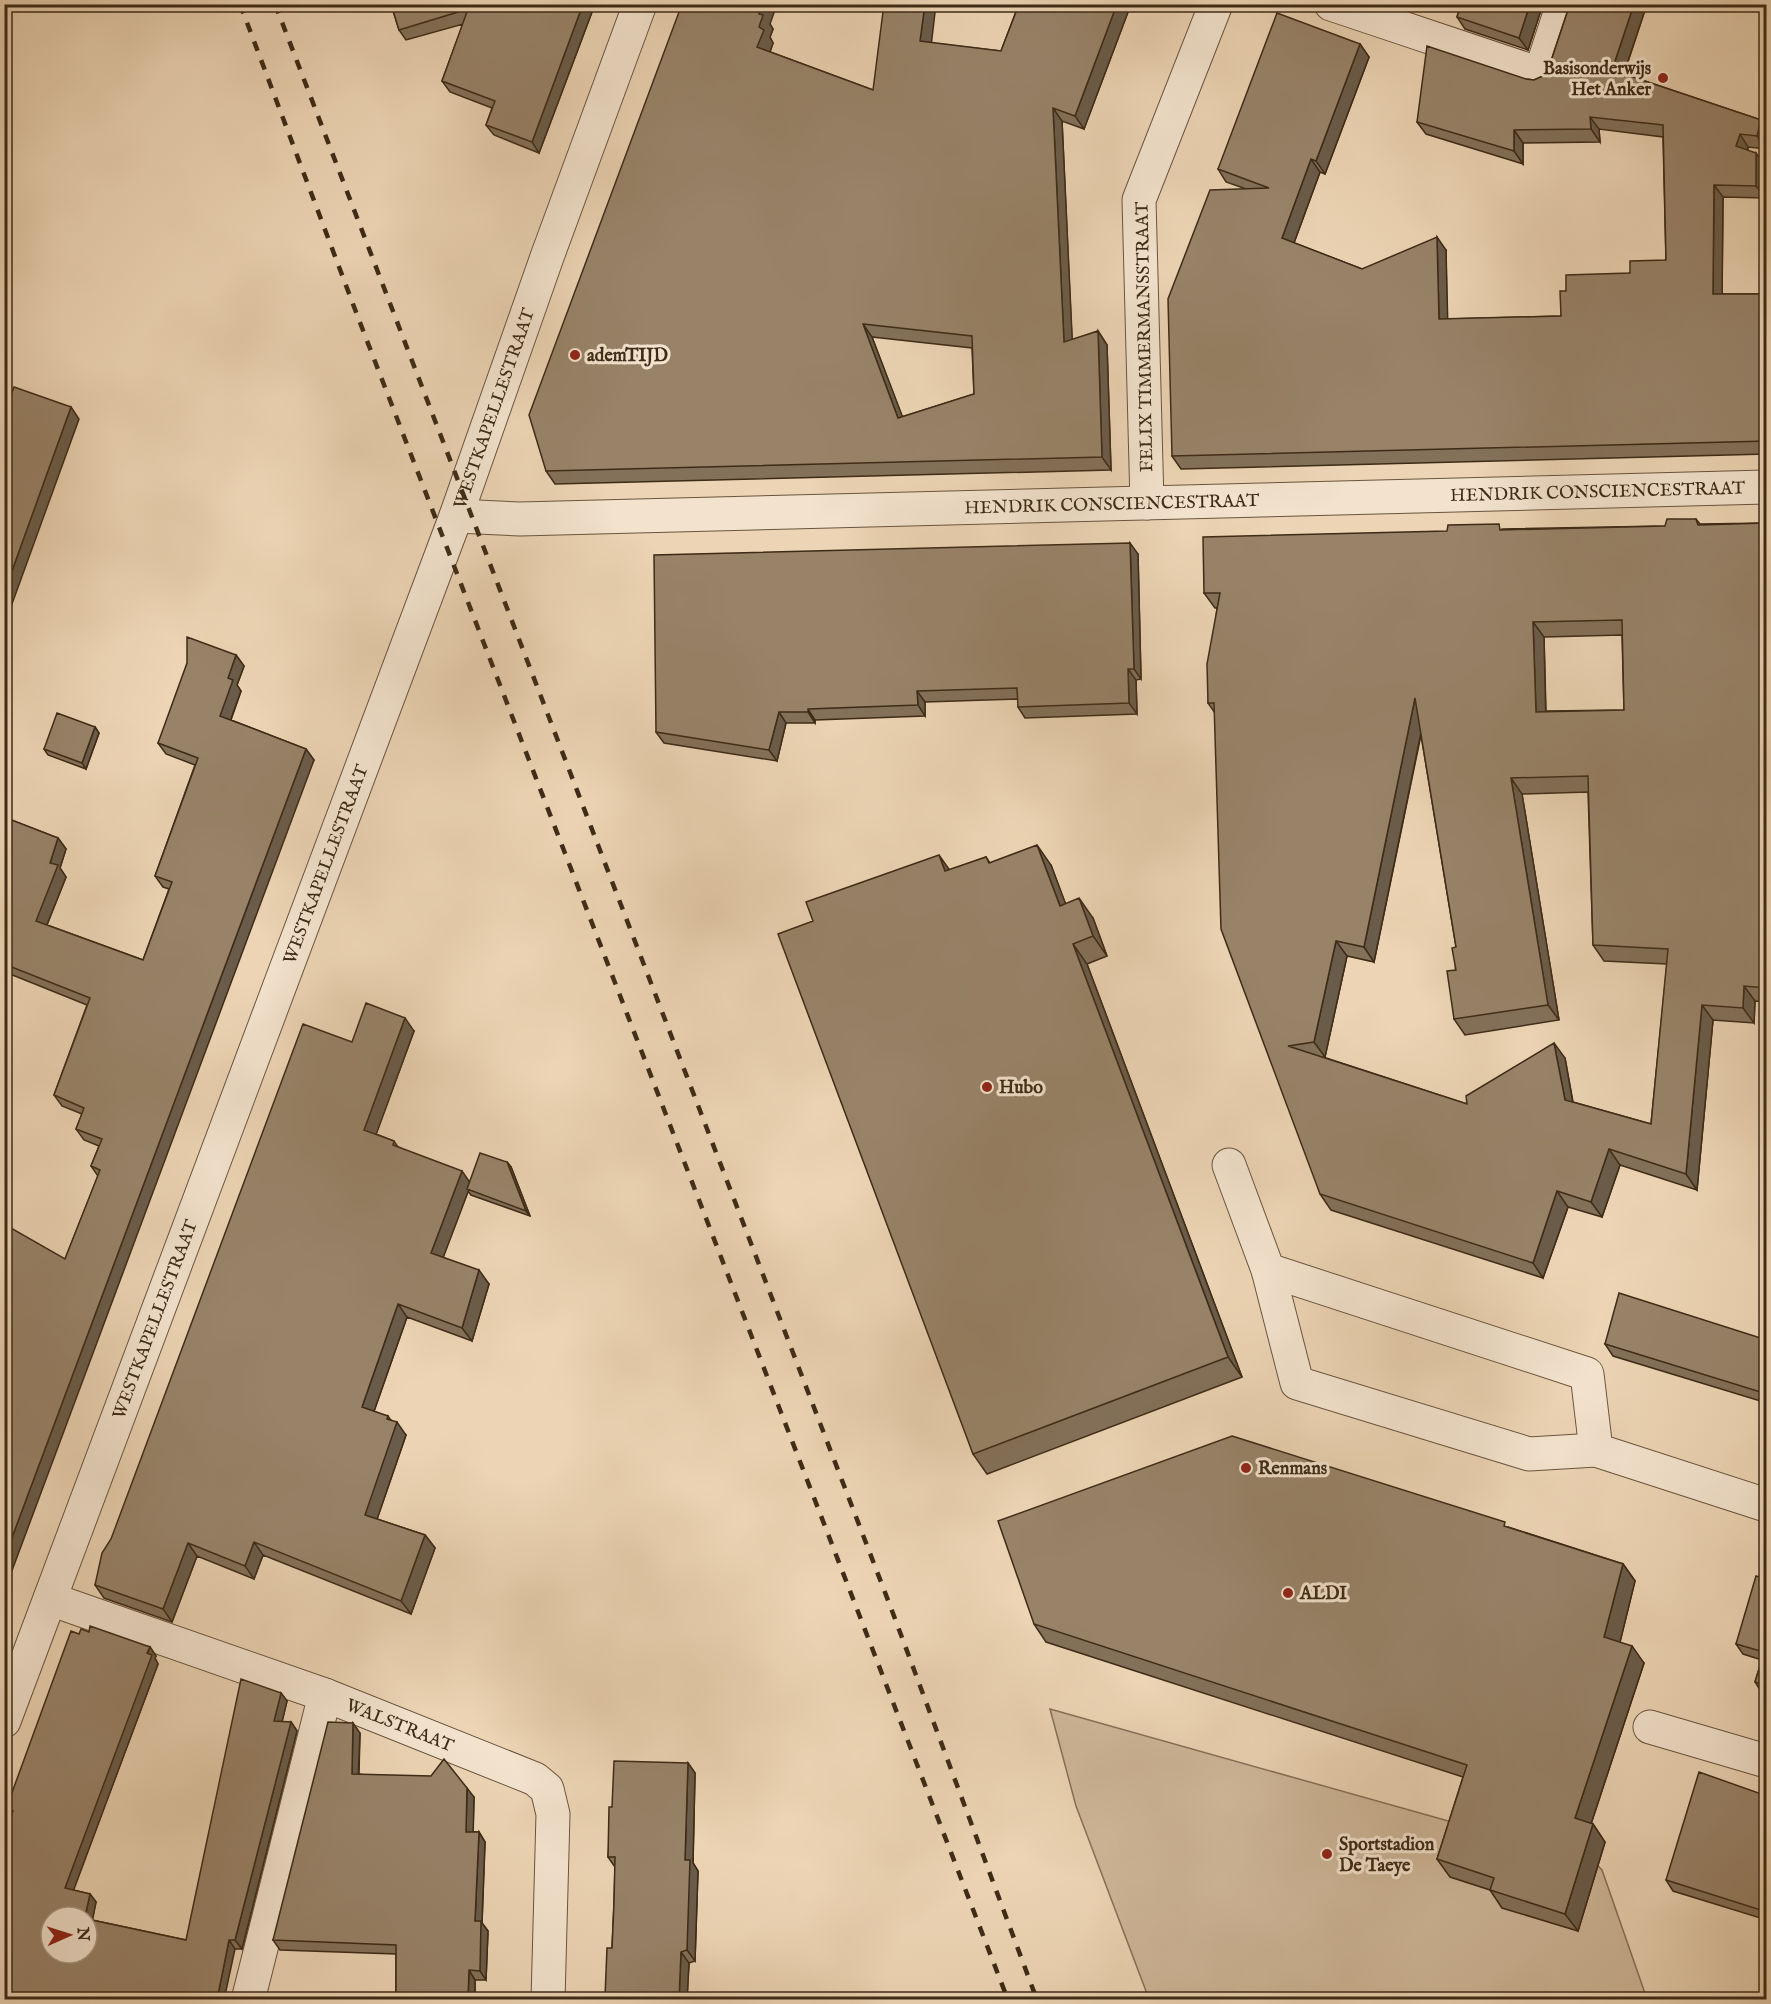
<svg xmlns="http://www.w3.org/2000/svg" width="1771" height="2004" font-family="'IM FELL English',serif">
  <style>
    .green { fill: #ceb799; stroke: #867158; stroke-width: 1.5 }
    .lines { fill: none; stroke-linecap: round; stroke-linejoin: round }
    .minor-casing { stroke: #6a553e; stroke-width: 35 }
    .minor { stroke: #f3e3ce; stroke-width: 33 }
    .rail { stroke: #3e2b17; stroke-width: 4.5; stroke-dasharray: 10 10; stroke-linecap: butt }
    .wall { fill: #83715a; stroke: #3e2b17; stroke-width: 1.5; fill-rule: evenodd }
    .shaded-wall { fill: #6a5c4a; stroke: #3e2b17; stroke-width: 1.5 }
    .building { fill: #988369; stroke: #3e2b17; stroke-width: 1.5; fill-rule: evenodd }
    .poi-dot { fill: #8f2418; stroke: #f3e3ce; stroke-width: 2 }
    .labels { text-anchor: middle; stroke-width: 6; stroke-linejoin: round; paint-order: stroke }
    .poi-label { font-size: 18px; font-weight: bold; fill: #3e2b17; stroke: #f3e3ce; text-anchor: start }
    .street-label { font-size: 18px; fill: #3e2b17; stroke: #f3e3ce }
  </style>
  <rect width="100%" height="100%" fill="#ecd4b4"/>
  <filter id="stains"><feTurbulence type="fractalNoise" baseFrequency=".00333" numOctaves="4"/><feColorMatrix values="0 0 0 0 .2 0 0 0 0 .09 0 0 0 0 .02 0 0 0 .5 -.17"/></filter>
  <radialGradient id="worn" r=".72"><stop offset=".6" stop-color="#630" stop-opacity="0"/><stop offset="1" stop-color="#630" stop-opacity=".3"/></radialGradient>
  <path class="green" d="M1050,1709L1523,1842L1598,1866L1602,1870L1647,1999H1149L1076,1806Z"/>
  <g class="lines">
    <defs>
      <g id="minor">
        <path d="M1331,4L1540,74L1563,4"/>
        <path d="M1147,503L1139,200L1216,4"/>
        <path id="s1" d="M456,516L520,519L1766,487"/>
        <path d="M1229,1165L1268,1270L1587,1374L1596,1450L1766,1505"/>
        <path d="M1268,1270L1297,1383L1529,1454L1596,1450"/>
        <path id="s2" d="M50,1599L325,1695L535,1779L547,1789L553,1814L548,2000"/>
        <path id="s3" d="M4,1721L456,516L547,257L640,4"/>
        <path d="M1650,1727L1766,1761"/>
        <path d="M248,2000L325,1695"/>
      </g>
    </defs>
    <use href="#minor" class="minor-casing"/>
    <use href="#minor" class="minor"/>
    <path class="rail" d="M240,4L359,320L1008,2000
      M275,4L891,1608L1037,2000"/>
  </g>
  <path class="wall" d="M391,4H595L539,153L494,135L486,125L492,108L450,92L442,81L463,24L406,40L399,30Z
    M1019,4H1131L1084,129L1062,121L1072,340L1098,331L1107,345L1111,470L555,484L546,471L770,24L773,29L770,37L773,43L770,52L873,90L931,43L1001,51ZM872,337L972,348L974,394L902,417Z
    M1461,4H1543L1528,50L1465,29L1457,17Z
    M1570,4H1647L1624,74L1761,120L1767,128L1766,149L1748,147V150L1765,165V198L1723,197L1722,294H1767V454L1181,469L1172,456L1246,189L1226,182L1218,169L1360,44L1369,57L1325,174L1320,172L1294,243L1362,269L1446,250L1447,319L1561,316L1566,291L1630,273L1666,260L1663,137L1599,129L1600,142L1523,143V164L1426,134L1417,122L1526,79L1534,80L1543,76L1549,67Z
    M1696,519L1700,524L1767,523V1002L1755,1001L1754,1023L1713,1020L1697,1190L1620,1165L1602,1217L1568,1207L1543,1278L1331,1210L1320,1194L1215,713L1208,703L1217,608H1215L1204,593L1503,529L1665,526ZM1622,635L1624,710L1546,711L1544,637ZM1421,735L1456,947L1454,1019L1465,1035L1559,1020L1522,794L1588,792L1593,945L1604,961L1667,964L1651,1124L1573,1102L1565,1058L1467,1104L1323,1057H1325L1347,956L1374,962Z
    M1138,554L1141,679L1136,680L1137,714L1025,718L1018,707V699L925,702V716L815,720V723H786L777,761L664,743L656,732Z
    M236,655L244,666L237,685L241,691L231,720L306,749L314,760L65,1259L98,1176L91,1166L99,1146L84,1140L76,1129L82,1114L62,1106L54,1095L87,1005L10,974L4,989V817L58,838L66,849L60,868L66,877L47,925L143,960L169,889L163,887L155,876L195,765L166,754L158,743Z
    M95,727L99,733L86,769L48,755L44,749Z
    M986,857L990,863L1051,865L1065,903L1093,918L1107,956L1087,964L1242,1377L987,1474L973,1454L813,921Z
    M414,1031L376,1134L394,1141L398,1147L470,1182L507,1162L511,1167L530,1216L471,1195L468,1191L443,1257L489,1284L472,1341L407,1317L374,1411L391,1420L406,1435L377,1519L425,1535L435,1548L411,1614L263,1555L254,1579L197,1556L172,1622L104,1598L95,1585L352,1042Z
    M1767,1340V1403L1613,1356L1605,1344Z
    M1508,1527L1623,1564L1635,1581L1620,1642L1644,1663L1591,1824H1593L1605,1842L1578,1931L1502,1908L1490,1890L1450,1877L1437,1859L1463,1777L1046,1642L1034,1624Z
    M1767,1579V1694L1762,1693L1755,1682L1762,1660L1743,1654L1736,1644Z
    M89,1632L150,1647L156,1656L155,1658L158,1664L73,1890L90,1894L96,1902L92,1920L186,1940L281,1693L287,1701L282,1722H291L297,1731L242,1949H235L4,2000L11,1816L6,1809L79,1634Z
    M360,1733L359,1774L474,1797L473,1832H479L485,1842L482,1923L488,1931L486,1980H475V2000H396V1954L280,1950L273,1940Z
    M688,1763L695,1773L693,1863L698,1871L695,1961L689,1963L687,2000H607L605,1997L612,1948L614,1903L615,1867L608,1857L612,1807Z
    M1767,1796V1920L1673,1891L1666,1880Z"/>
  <path class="shaded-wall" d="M583,4H595L539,153L532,142Z
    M763,4H777L770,24L773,29L770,37L773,43L767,60L757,47L759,14Z
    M925,4H936L930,55L920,41Z
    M1117,4H1131L1084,129L1075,116Z
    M1530,4H1543L1528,50L1519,38Z
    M1634,4H1647L1621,82L1612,70Z
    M1360,44L1369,57L1325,174L1316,161Z
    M1053,108L1062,121L1073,356L1064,342Z
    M1590,117L1599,129L1600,142L1591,129Z
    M1761,120L1767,128L1766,149L1757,136Z
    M1514,130L1523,143V164L1514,151Z
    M1740,134L1748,147L1745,158L1736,146Z
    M1756,153L1765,165V198L1756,186Z
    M1311,159L1320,172L1291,251L1282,238Z
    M1714,185L1723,197L1722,306L1713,294Z
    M1437,237L1446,250L1448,332L1439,319Z
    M863,324L872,337L908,431L898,418Z
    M1098,331L1107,345L1111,470L1102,457Z
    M71,407L79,419L4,626V593Z
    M1130,543L1138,554L1141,679L1134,669Z
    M1533,622L1544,637L1546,727L1536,712Z
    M236,655L244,666L237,685L241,691L228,727L220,716L228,678Z
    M1128,669L1136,680L1137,714L1129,703Z
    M917,691L925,702V716L918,705Z
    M1415,698L1425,713L1374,962L1364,947Z
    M808,709L815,720V723L808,712Z
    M779,712L786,723L777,761L769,750Z
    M95,727L99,733L86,769L82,763Z
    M306,749L314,760L4,1592V1559Z
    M1511,778L1522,794L1559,1020L1548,1005Z
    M58,838L66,849L60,868L66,877L44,932L36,921L50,863Z
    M1037,845L1051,865L1074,926L1060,906Z
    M939,855L953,875L945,871Z
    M1079,898L1093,918L1107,956L1093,936Z
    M1336,941L1347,956L1325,1057L1314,1042Z
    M1073,944L1087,964L1242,1377L1228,1357Z
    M4,966L10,974L4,989Z
    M1744,986L1755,1001L1754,1023L1743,1008Z
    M1702,1005L1713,1020L1697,1190L1686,1174Z
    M405,1018L414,1031L373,1143L364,1130Z
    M1554,1043L1565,1058L1575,1115L1565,1100Z
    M4,1066L10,1075L4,1083Z
    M1609,1149L1620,1165L1602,1217L1591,1202Z
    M507,1162L511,1167L530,1216L526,1211Z
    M462,1171L471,1184L440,1266L431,1253Z
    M1557,1191L1568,1207L1543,1278L1533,1263Z
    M479,1270L489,1284L472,1341L462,1328Z
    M398,1304L407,1317L371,1420L362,1407Z
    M388,1416L395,1427L397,1422L406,1435L374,1528L365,1515L387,1419Z
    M425,1535L435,1548L411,1614L401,1601Z
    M254,1542L263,1555L254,1579L245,1566Z
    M188,1543L197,1556L172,1622L163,1609Z
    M1623,1564L1635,1581L1617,1654L1604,1637Z
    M1632,1646L1644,1663L1587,1836L1575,1818Z
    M150,1647L156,1656L155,1658L158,1664L71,1897L65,1888Z
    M281,1693L287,1701L280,1730L274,1721Z
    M291,1722L297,1731L242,1949L235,1940Z
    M353,1723L360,1733L358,1783L352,1774Z
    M688,1763L695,1773L693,1863L698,1871L695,1961L687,1950L685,1860Z
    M467,1788L474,1797L473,1841L466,1832Z
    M1593,1824L1605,1842L1578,1931L1565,1914Z
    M479,1832L485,1842L482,1923L488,1931L486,1980L480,1971L475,1921Z
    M90,1894L96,1902L91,1928L87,1922V1917H85Z
    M229,1940L235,1949L224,2000H217Z
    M681,1952L689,1963L687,2000H679Z
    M469,1970L475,1980V2000H468Z"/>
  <path class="building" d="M391,4H583L532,142L486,125L495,101L442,81L468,9L399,30Z
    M682,4H763L759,14L763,15L759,27L764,30L757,47L873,90L884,4H925L920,41L1001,51L1019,4H1117L1075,116L1053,108L1064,342L1098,331L1102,457L546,471L529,415ZM863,324L972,336L974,394L898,418Z
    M1461,4H1530L1519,38L1457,17Z
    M1570,4H1634L1612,70L1761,120L1757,136L1740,134L1736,146L1756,153V186L1714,185L1713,294H1767V441L1172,456L1168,299L1210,190L1269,188L1218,169L1277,13L1360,44L1316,161L1311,159L1282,238L1362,269L1437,237L1439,319L1561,316L1560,291H1566V275L1630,273V261L1666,260L1663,125L1590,117L1591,129L1514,130V151L1417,122L1427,46L1526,79L1534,80L1543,76L1549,67Z
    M14,387L71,407L4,593V413Z
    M1667,519H1696L1698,525L1767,523V988L1744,986L1743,1008L1702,1005L1686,1174L1609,1149L1591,1202L1557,1191L1533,1263L1320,1194L1221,929L1214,703H1208L1207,664L1220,593H1204L1203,537L1447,531L1448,525L1499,524L1500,530L1665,526ZM1622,620L1624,710L1536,712L1533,622ZM1415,698L1456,947L1452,948L1456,970L1447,971L1454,1019L1548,1005L1511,778L1588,776L1593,945L1668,949L1651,1124L1565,1100L1554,1043L1466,1096L1467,1104L1288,1046L1314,1042L1336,941L1364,947Z
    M1130,543L1134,669H1128L1129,703L1018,707L1017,688L917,691L918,705L808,709V712H779L769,750L656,732L654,555Z
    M187,637L236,655L228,678L233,680L220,716L306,749L4,1559V1224L65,1259L100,1170L91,1166L102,1139L76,1129L84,1108L54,1095L90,998L4,964V817L58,838L50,863L58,865L36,921L143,960L172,882L155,876L198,758L158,743L187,663Z
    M57,713L95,727L82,763L44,749Z
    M1037,845L1060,906L1079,898L1093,936L1073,944L1228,1357L973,1454L778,934L813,921L806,902L939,855L945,871L986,857L989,863Z
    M366,1003L405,1018L364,1130L394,1141L393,1145L462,1171L431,1253L479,1270L462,1328L398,1304L362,1407L388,1416L387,1419L397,1422L365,1515L425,1535L401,1601L254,1542L245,1566L188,1543L163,1609L95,1585L102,1553L111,1539L303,1024L352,1042Z
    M480,1153L507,1162L526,1211L467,1189Z
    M1619,1293L1767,1340V1394L1605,1344Z
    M1232,1436L1505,1522L1504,1526L1623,1564L1604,1637L1632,1646L1575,1818L1593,1824L1565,1914L1490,1890L1494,1878L1437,1859L1467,1765L1034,1624L998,1521Z
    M1756,1576L1767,1579V1686L1755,1682L1764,1652L1736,1644Z
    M90,1626L150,1647L147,1653L152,1655L65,1888L90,1894L85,1917H51V1953H87V1919L186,1940L241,1679L281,1693L274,1721L291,1722L235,1940H229L217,2000H4V1834L13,1811L6,1809L71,1631L79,1634L81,1629L89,1632Z
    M328,1722L353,1723L352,1774L431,1776L444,1759L467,1788L466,1832H479L475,1921H481L480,1971L469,1970L468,2000H396V1945L273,1940Z
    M614,1761L688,1763L685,1860H690L687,1950L681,1952L679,2000L605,1997L607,1948H612L614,1903L615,1857H608L609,1807H612Z
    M1699,1772L1767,1796V1912L1666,1880Z"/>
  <g class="poi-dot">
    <circle cx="1663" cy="78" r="6"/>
    <circle cx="575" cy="355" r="6"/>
    <circle cx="987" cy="1087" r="6"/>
    <circle cx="1246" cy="1468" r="6"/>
    <circle cx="1288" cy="1593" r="6"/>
    <circle cx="1327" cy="1854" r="6"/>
  </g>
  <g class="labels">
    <g class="poi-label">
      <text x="1651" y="74" text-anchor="end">Basisonderwijs<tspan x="1651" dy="21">Het Anker</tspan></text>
      <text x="587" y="361">ademTIJD</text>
      <text x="999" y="1093">Hubo</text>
      <text x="1258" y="1474">Renmans</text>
      <text x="1300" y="1599">ALDI</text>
      <text x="1339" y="1850">Sportstadion<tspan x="1339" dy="21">De Taeye</tspan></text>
    </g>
    <g class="street-label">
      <text transform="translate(1144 337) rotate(-91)" y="6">FELIX TIMMERMANSSTRAAT</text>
      <text dy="6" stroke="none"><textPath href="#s3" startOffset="1401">WESTKAPELLESTRAAT</textPath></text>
      <text dy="6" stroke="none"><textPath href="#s1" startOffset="1142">HENDRIK CONSCIENCESTRAAT</textPath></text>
      <text dy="6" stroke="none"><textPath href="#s1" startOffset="656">HENDRIK CONSCIENCESTRAAT</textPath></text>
      <text dy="6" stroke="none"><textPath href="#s3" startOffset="915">WESTKAPELLESTRAAT</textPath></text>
      <text dy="6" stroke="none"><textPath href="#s3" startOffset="429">WESTKAPELLESTRAAT</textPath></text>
      <text dy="6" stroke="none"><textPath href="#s2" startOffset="372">WALSTRAAT</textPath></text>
    </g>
  </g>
  <rect width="1771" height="2004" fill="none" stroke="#ecd4b4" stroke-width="24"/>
  <rect x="6" y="6" width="1759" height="1992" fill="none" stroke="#3e2b17" stroke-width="3"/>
  <rect x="12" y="12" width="1747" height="1980" fill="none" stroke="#3e2b17" stroke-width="1.5"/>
  <g transform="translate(69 1935) rotate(87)"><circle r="28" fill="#f3e3ce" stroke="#ab9985" stroke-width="1.5"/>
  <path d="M0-4.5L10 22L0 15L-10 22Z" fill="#8f2418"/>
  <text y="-9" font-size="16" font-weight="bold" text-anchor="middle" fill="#3e2b17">N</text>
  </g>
  <rect width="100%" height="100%" filter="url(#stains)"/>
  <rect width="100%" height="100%" fill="url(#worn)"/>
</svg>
